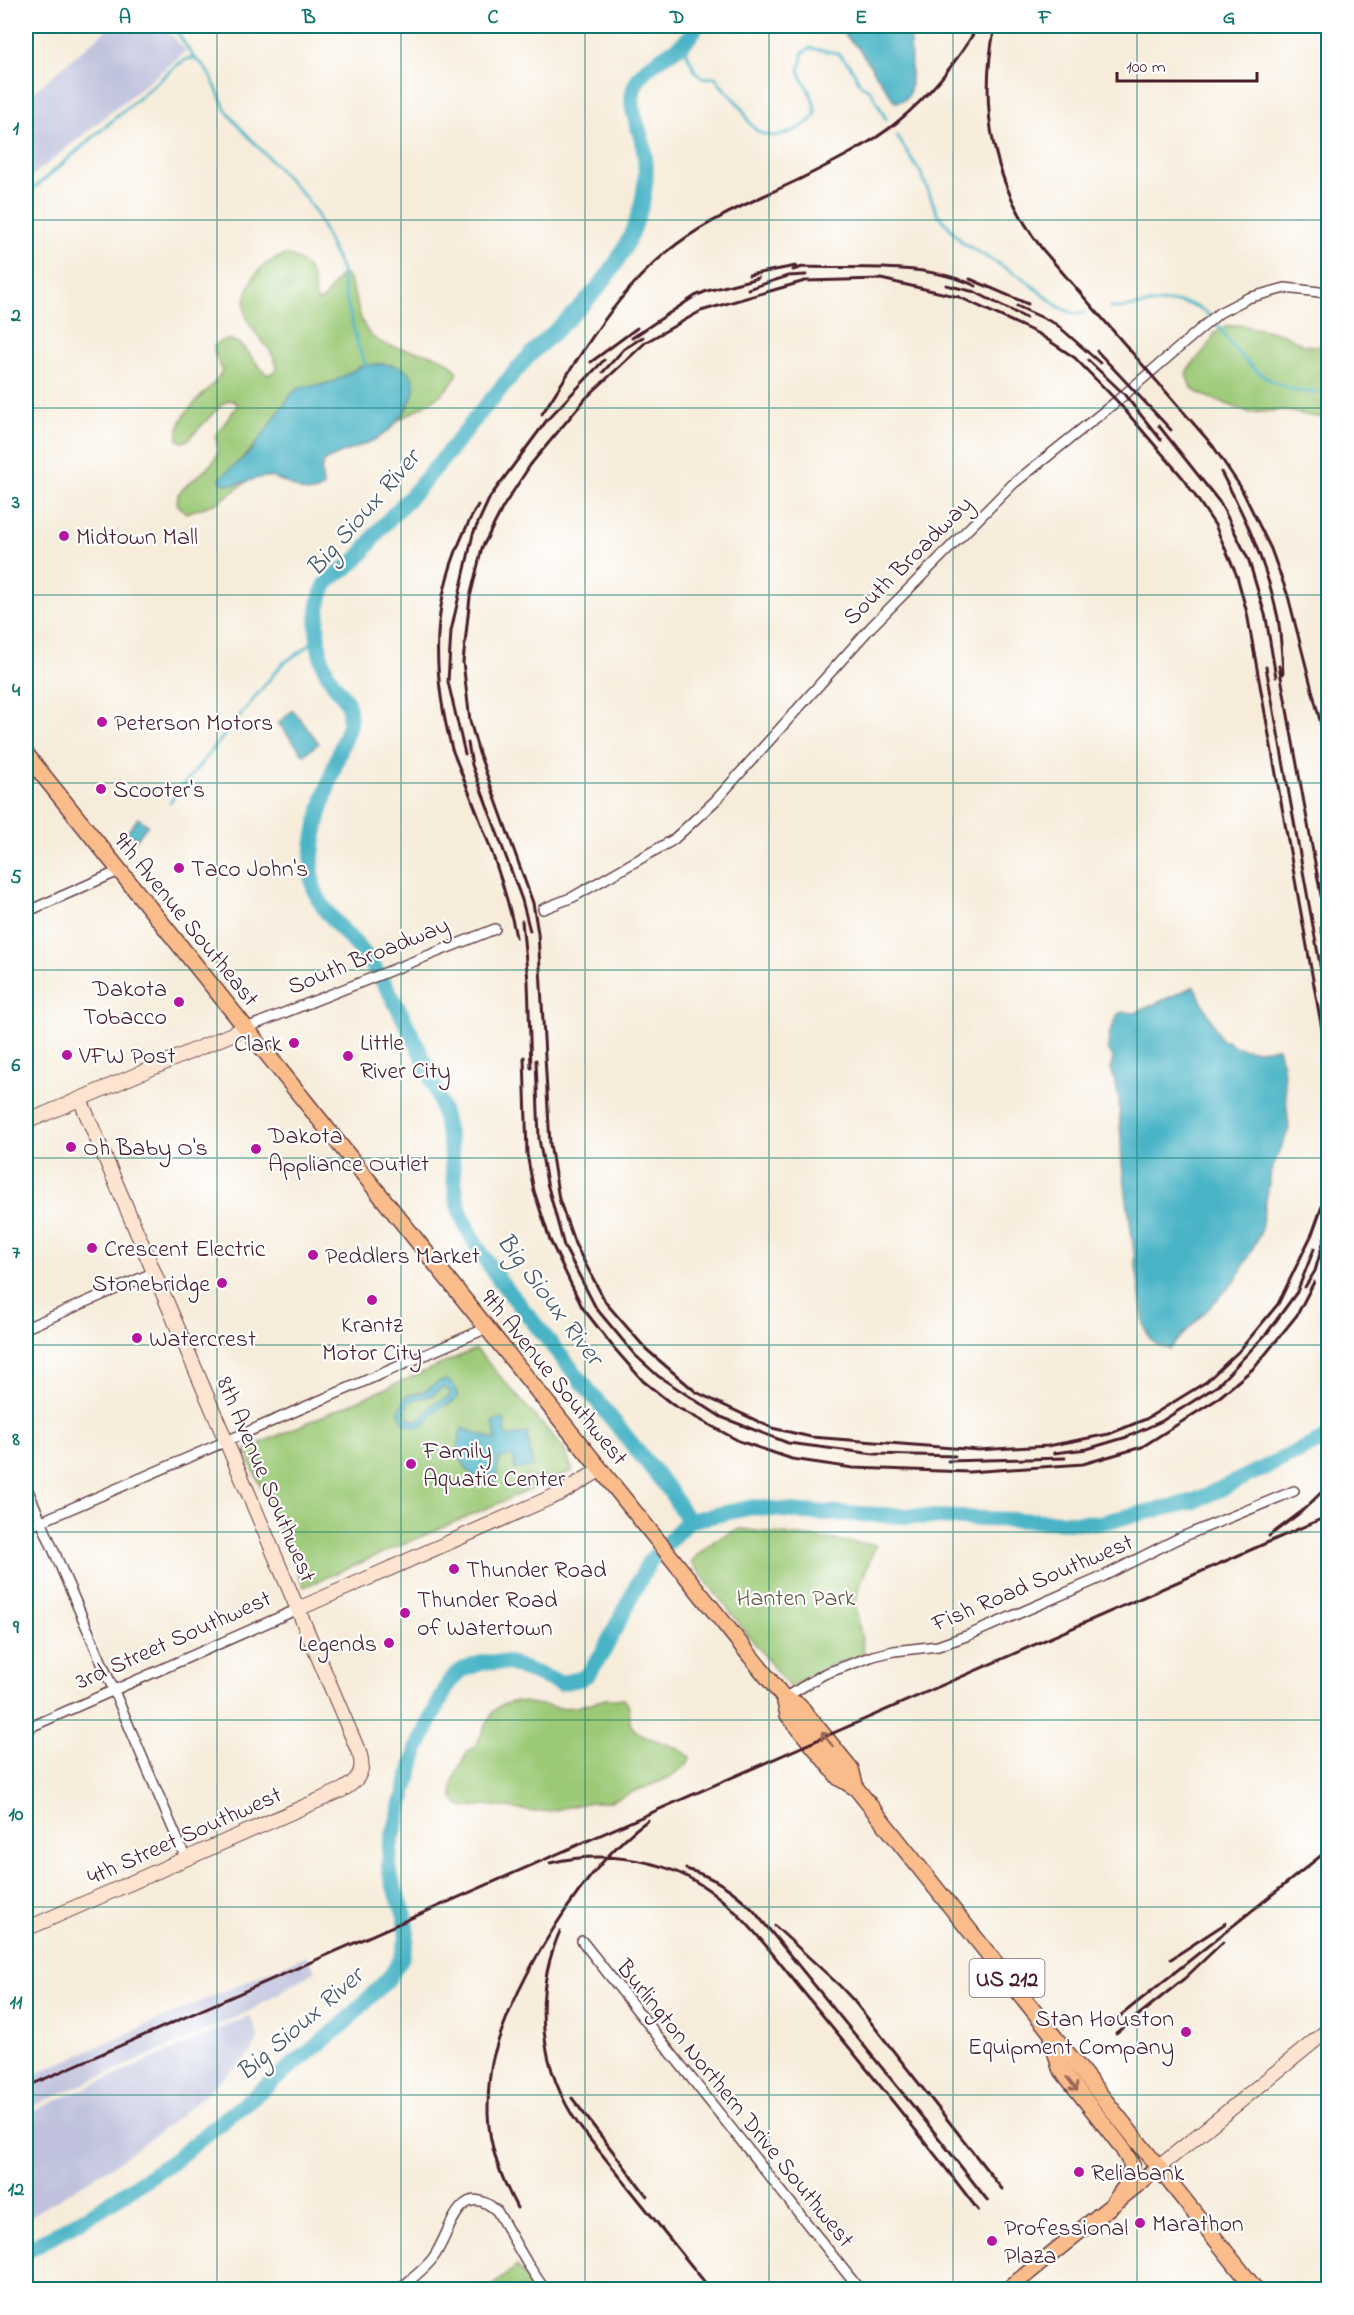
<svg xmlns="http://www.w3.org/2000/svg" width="1354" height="2315" font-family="'Indie Flower',sans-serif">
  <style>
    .industrial { fill: #c0c2dd }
    .green { fill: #9bc976; stroke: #727450; stroke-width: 1.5 }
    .water { fill: #49b4c6; stroke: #4a6a78; stroke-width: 1.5; fill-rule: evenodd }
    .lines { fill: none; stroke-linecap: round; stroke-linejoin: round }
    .stream { stroke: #49b4c6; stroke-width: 3 }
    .river { stroke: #49b4c6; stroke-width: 16 }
    .street-casing { stroke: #643e45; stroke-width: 12 }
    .secondary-casing { stroke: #643e45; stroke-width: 16 }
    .primary-casing { stroke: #643e45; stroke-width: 18 }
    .street { stroke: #fff; stroke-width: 9 }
    .secondary { stroke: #fde4d1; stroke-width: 14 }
    .primary { stroke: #fabc8b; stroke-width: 15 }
    .rail { stroke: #4a1f2b; stroke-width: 3 }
    .oneway { stroke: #996656 }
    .grid { fill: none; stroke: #0f766e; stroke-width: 1.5; stroke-opacity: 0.55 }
    .poi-dot { fill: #b5179e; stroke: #fff; stroke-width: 2 }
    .labels { text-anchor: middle; stroke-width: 4.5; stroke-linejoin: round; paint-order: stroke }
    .shield { fill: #fff; stroke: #80626b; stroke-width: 1.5 }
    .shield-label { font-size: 22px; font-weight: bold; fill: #4a1f2b }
    .poi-label { font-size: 24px; fill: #4a1f2b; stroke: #fff; text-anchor: start }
    .street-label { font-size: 24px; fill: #4a1f2b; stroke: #fff }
    .park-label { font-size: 24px; fill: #665a45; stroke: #fff }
    .water-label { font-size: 26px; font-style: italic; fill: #4a5b69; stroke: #fff }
    .neatline { fill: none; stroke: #0f766e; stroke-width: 2 }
    .grid-label { font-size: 20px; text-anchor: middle; font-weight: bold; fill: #0f766e }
  </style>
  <rect width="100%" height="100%" fill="#fff"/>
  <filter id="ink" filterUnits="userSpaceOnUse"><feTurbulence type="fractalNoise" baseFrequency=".0167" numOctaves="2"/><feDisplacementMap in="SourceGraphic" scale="12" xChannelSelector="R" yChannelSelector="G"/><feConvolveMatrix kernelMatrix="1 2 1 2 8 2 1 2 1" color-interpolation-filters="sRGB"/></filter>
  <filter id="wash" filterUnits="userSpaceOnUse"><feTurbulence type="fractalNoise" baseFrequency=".008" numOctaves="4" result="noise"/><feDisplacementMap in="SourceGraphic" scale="24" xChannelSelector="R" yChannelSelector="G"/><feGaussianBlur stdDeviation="1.35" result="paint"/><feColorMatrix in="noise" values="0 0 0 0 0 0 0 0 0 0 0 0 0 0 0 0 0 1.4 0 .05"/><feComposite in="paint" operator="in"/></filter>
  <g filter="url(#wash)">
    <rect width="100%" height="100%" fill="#f7ecda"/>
    <path class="industrial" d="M111,26H163L186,51L26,181V98Z
      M307,1955L315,1971L246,2013L26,2109V2078Z
      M250,2016L259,2038L250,2054L182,2114L150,2139L115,2164L26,2219V2114Z"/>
    <path class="green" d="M285,255C297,257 308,265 312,277C316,285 313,295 318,302L323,300L340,276L346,275C359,293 356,325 374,338C398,356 441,345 458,373C449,395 419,408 399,420L409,405L404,369L392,365L377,364L360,367L335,381L321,385L302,387L293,392L263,436L239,462L227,484L245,483L217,503L186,513L177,504L178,494C194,474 228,464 215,436L238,405L234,401L229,400L221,405L188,440L182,442L178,440C174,410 214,392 222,370L215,354L214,346C239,325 251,363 268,375L277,370C275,338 230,331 250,284C257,268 269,260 285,255Z
      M1240,325L1284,334L1303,345L1328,347V417H1316L1282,410L1250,413L1200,394L1191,387L1186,375L1188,369L1209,345L1214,334L1226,326Z
      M476,1349L564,1449L573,1471L304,1587L245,1450Z
      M740,1529L876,1545L858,1590L856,1608L864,1653L826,1667L789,1687L691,1562C705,1546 720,1535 740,1529Z
      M606,1699H624C635,1710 625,1721 634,1729C644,1740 674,1742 690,1757L688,1764L668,1778L608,1802H591L550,1811L536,1812L486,1805L464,1808L457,1804L453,1797L452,1785L456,1773L468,1751L476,1745L493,1712L501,1705L516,1701L561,1708L576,1707Z
      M517,2266L535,2289H488Z"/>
    <path class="water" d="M836,26H910C909,39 914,89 908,96C905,101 901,101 895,102L859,49Z
      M377,364C386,364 395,364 404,369C431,384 398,426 381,436C367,445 342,452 326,460C318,468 323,477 323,487C308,501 290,482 274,478C256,473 241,489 222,483L220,479L222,476L251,451L293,392L302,387L321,385L335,381L359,367Z
      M293,710L319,743L304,755L278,723Z
      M138,818L148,825L136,840L134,836L125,835Z
      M1194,986L1222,1041H1227C1243,1053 1259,1050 1278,1048L1283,1066L1289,1129L1271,1172L1260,1234L1236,1280L1169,1349C1152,1344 1149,1341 1144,1324L1122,1164L1119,1098L1111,1068L1113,1057L1108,1048L1109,1035L1118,1014L1123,1012L1135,1013Z
      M446,1380C454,1383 458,1389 457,1398C452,1405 447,1404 440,1408C429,1413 426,1438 403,1422L399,1411L406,1396L425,1391L438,1382ZM443,1387L450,1391L449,1397L433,1404L422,1418L414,1420L408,1417L406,1410L410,1401L431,1396Z
      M504,1419L507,1437L527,1433L533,1467L515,1470L513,1456L500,1458L494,1486C468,1479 450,1454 462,1428L496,1440L493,1421Z"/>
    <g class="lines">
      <path class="stream" d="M173,26L194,58L203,65L212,79L226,110L236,123L306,198L317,215L342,271L343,286L358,346L366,366
        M683,45L695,71L702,78L715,77C722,88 732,96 740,106C745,112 747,120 752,126C769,146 800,131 815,116C817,98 804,86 799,70L802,62V53L810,48L837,53L849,64L861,85L871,91L886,119
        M897,136L922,175L937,213L963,243L1024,279L1059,307L1075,314L1084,312
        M26,195L177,65L187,59L194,58
        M1110,308C1138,309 1171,295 1197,307C1216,316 1223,335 1236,351C1259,378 1292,397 1328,392
        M170,802L282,664L306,648L318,635"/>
      <path class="river" d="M688,1521L670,1491L501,1282C485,1260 469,1237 460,1211C453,1190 454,1167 450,1144C444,1111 434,1080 419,1050C404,1019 388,986 368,959C350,933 315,911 312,878C308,830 334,770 349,725C352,695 338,696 327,673C316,650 314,617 322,593C328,574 345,572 357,559C365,551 372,540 379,530C394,513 411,498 425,480C450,452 472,421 497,393C510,378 522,362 537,348C558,328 582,308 601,284C632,244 655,192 642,141C638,124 628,106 634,88C645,56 684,55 696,26
        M688,1521L753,1507L801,1512L1099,1523L1195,1501L1328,1437
        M26,2251L97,2211L173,2161L340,2027L388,1979L401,1959L407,1938L405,1915L392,1882L389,1866L390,1847L417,1749L449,1682L462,1670L484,1662L509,1663L560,1683L580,1679L588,1674L603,1652L649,1562L688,1521"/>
    </g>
  </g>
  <g filter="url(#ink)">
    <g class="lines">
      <defs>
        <path id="street" d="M543,909L573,897L673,840L715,801L872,626L1013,484L1117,401L1219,313L1248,298L1285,288L1328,293
          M26,912L119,871
          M246,1028L495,929
          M26,1328L155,1272
          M26,1486L186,1859
          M26,1528L487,1328
          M784,1698L824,1674L873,1656L894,1651L938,1646L969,1635L1100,1578L1177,1539L1294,1491
          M26,1729L298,1609
          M582,1941L860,2290
          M398,2290C410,2280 424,2270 433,2258C450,2236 458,2176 497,2211L527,2263L545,2290"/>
        <path id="secondary" d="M26,1122L246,1028
          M298,1609L561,1493L600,1470
          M26,1929L342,1790C357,1782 365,1772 360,1755L80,1099
          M1159,2167L1328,2030"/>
        <path id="primary" d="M26,754L784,1698L788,1715L811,1743L839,1778L856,1788L1256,2290
          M784,1698L799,1705L851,1769L856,1788
          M1052,2040L1060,2068L1121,2146L1132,2165L1127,2184L1112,2205
          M1007,2290L1159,2167"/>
      </defs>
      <use href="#street" class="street-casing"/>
      <use href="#secondary" class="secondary-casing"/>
      <use href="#primary" class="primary-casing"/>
      <use href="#street" class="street"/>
      <use href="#secondary" class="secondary"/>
      <use href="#primary" class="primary"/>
      <path class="rail" d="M995,26C978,106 992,184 1043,250L1213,446L1240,486L1271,549L1288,596L1328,752
        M793,270L803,267C859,269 925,262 976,286
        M749,275L796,266
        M970,279L1028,304
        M946,285L975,292L1026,318
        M748,289L788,276L806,275
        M1017,306L1056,324L1100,363
        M632,338L695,296L707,291L758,278
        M1097,351L1171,430
        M1088,360L1124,394L1161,440
        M591,362L637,328
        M603,372L624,349L643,337
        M542,414C581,354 619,287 677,244C713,217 758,199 798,180C828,165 871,144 896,123C929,96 957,62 978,26
        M1159,426L1221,504L1249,561L1266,618L1276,677
        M1221,472C1247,519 1267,566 1278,618C1281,636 1282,655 1283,674
        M478,505C432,585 428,661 452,749C476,811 503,872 516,937
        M1279,666L1328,934
        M1266,667L1328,1009
        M468,743L472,765L522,900L530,931
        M465,754L448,682L451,631L473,534L490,497L547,420L604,360
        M522,921L528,981L531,1068
        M1321,928L1328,951
        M524,1057L527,1154L534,1191L550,1240L582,1307L614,1348L643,1381L673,1405L739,1441L792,1459L853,1468L969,1472L1083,1464L1142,1447L1216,1400L1255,1367L1297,1315L1314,1282
        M536,1060L539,1139L547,1183L564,1246L596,1308L635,1355L658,1376L721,1417L788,1443L874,1454L955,1456
        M1328,1063L1247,613L1237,576L1215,525L1183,478L1117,401L1075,358L1039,334L959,297L881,279L805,281L701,311L646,342L587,397L531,464L503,507L482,548L470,597L463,662L470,721L479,753L533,903L538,933L550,1144L559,1199L575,1244L606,1303L646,1349L696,1392L772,1428L811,1437L978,1450L1048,1446L1109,1434L1146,1419L1206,1382L1239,1351L1278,1304L1312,1234L1326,1195L1328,1174
        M1305,1287L1315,1271L1328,1226
        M1054,1453L1087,1449L1127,1437L1162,1421L1217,1386L1267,1333L1297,1292L1314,1249
        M948,1461L1065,1458
        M1269,1536L1301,1512L1328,1486
        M550,1863C600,1851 659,1857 703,1886C744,1912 774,1957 805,1994C864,2065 922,2137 978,2210
        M686,1869C714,1877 734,1890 754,1911L927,2123L988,2201
        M775,1926L840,1986L854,2001L1002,2189
        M560,1931C532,1996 539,2069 580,2127L711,2290
        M1171,1959L1226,1923
        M1110,2024L1328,1850
        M1116,2033L1185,1978L1223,1942
        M26,2087L1328,1516
        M572,2098L647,2196
        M517,2208C501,2177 489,2148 488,2113C488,2093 489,2072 494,2054C516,1978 584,1866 648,1820"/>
    </g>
    <defs><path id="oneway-shaft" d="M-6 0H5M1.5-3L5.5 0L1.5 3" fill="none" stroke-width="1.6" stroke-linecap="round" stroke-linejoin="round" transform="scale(1.5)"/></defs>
    <g class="oneway">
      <use href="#oneway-shaft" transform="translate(827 1739) rotate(-129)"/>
      <use href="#oneway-shaft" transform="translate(1072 2084) rotate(52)"/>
    </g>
  </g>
  <path class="grid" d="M217,26V2290M401,26V2290M585,26V2290M769,26V2290M953,26V2290M1137,26V2290M26,220H1328M26,408H1328M26,595H1328M26,783H1328M26,970H1328M26,1158H1328M26,1345H1328M26,1532H1328M26,1720H1328M26,1907H1328M26,2095H1328"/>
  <g class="poi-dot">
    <circle cx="64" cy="536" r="6"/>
    <circle cx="102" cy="722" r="6"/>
    <circle cx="101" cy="789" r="6"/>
    <circle cx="179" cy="868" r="6"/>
    <circle cx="179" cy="1002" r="6"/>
    <circle cx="294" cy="1043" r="6"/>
    <circle cx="67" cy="1055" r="6"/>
    <circle cx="348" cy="1056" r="6"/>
    <circle cx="71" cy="1147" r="6"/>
    <circle cx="256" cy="1149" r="6"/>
    <circle cx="92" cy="1248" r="6"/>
    <circle cx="313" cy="1255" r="6"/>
    <circle cx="222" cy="1283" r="6"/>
    <circle cx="372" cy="1300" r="6"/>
    <circle cx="137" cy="1338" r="6"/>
    <circle cx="411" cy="1464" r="6"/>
    <circle cx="454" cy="1569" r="6"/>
    <circle cx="405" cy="1613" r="6"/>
    <circle cx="389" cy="1643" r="6"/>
    <circle cx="1186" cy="2032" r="6"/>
    <circle cx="1079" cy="2172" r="6"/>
    <circle cx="1140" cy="2223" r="6"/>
    <circle cx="992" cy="2241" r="6"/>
  </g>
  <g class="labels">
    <rect class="shield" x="969.5" y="1959" width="75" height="38" rx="4.5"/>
    <g class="shield-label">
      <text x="1007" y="1986">US 212</text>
    </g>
    <g class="poi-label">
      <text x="76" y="544">Midtown Mall</text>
      <text x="114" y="730">Peterson Motors</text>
      <text x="113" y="797">Scooter's</text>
      <text x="191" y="876">Taco John's</text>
      <text x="167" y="996" text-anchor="end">Dakota<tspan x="167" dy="28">Tobacco</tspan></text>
      <text x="360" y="1050">Little<tspan x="360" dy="28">River City</tspan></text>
      <text x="282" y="1051" text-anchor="end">Clark</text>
      <text x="79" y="1063">VFW Post</text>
      <text x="268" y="1143">Dakota<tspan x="268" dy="28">Appliance Outlet</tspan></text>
      <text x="83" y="1155">Oh Baby O's</text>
      <text x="104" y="1256">Crescent Electric</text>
      <text x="325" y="1263">Peddlers Market</text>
      <text x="210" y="1291" text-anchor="end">Stonebridge</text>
      <text x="372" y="1332" text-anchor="middle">Krantz<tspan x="372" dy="28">Motor City</tspan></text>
      <text x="149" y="1346">Watercrest</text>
      <text x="423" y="1458">Family<tspan x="423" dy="28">Aquatic Center</tspan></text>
      <text x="466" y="1577">Thunder Road</text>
      <text x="417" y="1607">Thunder Road<tspan x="417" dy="28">of Watertown</tspan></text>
      <text x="377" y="1651" text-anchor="end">Legends</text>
      <text x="1174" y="2026" text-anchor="end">Stan Houston<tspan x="1174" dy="28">Equipment Company</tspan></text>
      <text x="1091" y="2180">Reliabank</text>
      <text x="1152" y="2231">Marathon</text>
      <text x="1004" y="2235">Professional<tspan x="1004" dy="28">Plaza</tspan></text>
    </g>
    <g class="street-label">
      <text transform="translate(907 560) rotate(-45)" y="8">South Broadway</text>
      <text transform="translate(187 919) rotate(51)" y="8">9th Avenue Southeast</text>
      <text transform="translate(368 955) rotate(-22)" y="8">South Broadway</text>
      <text transform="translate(555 1377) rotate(51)" y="8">9th Avenue Southwest</text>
      <text transform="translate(267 1479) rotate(67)" y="8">8th Avenue Southwest</text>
      <text transform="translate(1032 1582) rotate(-23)" y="8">Fish Road Southwest</text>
      <text transform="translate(173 1639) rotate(-24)" y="8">3rd Street Southwest</text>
      <text transform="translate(184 1835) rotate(-24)" y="8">4th Street Southwest</text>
      <text transform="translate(736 2103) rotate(51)" y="8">Burlington Northern Drive Southwest</text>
    </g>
    <g class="park-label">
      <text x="796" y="1605">Hanten Park</text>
    </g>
    <g class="water-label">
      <text transform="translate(362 512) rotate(-49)" y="9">Big Sioux River</text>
      <text transform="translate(551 1298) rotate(53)" y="9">Big Sioux River</text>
      <text transform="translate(299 2023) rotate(-41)" y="9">Big Sioux River</text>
    </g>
  </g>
  <rect width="1354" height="2315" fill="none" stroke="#fff" stroke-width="66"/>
  <path d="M1117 72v9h140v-9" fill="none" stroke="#4a1f2b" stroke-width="3"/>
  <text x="1126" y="72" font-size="18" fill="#4a1f2b" stroke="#ffffff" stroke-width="4.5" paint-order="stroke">100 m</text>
  <rect x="33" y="33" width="1288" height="2249" class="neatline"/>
  <g class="grid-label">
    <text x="125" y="23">A</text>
    <text x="309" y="23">B</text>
    <text x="493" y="23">C</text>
    <text x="677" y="23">D</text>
    <text x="861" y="23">E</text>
    <text x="1045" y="23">F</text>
    <text x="1229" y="23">G</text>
    <text x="16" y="134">1</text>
    <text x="16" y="321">2</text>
    <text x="16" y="508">3</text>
    <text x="16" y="696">4</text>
    <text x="16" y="883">5</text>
    <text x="16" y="1071">6</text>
    <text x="16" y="1258">7</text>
    <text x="16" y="1445">8</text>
    <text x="16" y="1633">9</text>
    <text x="16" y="1820">10</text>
    <text x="16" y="2008">11</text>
    <text x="16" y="2195">12</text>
  </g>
</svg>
